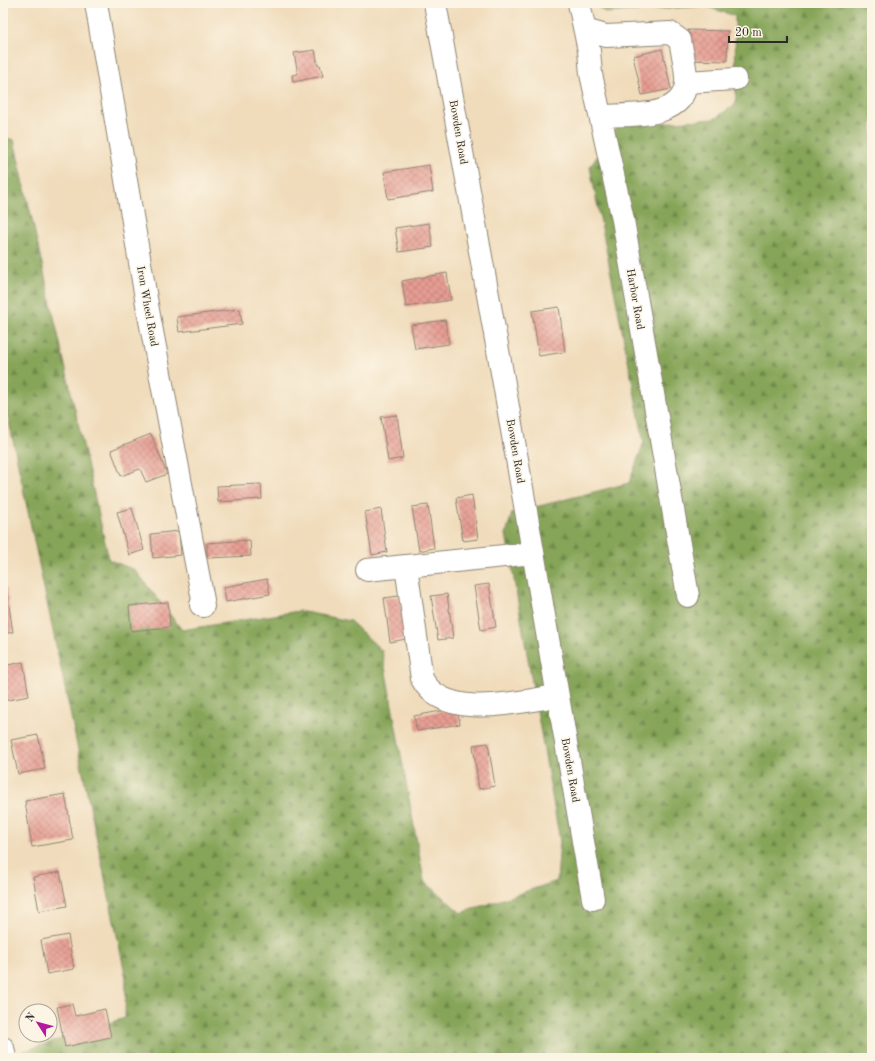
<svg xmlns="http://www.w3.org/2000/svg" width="875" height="1061" font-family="'Old Standard TT',serif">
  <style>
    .forest { fill: url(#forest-firs); stroke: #586842 }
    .building { fill: url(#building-cross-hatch) }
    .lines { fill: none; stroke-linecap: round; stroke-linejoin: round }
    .minor-casing { stroke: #8e8473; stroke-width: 24 }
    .minor { stroke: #fff; stroke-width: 22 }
    .labels { text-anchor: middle; stroke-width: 3; stroke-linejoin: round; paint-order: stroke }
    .street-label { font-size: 11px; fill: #2b2b2b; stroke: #fcf5e5 }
  </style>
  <defs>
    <pattern id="forest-firs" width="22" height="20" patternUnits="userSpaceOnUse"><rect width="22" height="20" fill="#86a559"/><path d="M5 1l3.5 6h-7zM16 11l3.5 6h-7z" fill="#6e874a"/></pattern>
    <pattern id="building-cross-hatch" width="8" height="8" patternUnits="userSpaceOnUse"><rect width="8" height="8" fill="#e79d93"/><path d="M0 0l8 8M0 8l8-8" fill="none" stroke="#bb8078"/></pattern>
  </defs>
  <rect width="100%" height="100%" fill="#fcf5e5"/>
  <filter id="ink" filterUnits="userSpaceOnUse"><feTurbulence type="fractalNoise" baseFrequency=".025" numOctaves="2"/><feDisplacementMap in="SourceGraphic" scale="8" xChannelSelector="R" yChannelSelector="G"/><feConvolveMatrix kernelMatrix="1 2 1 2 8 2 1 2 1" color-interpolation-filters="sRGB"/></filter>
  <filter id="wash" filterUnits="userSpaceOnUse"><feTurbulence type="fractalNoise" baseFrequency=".012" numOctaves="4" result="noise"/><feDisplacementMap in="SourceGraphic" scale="16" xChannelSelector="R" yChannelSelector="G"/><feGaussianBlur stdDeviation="0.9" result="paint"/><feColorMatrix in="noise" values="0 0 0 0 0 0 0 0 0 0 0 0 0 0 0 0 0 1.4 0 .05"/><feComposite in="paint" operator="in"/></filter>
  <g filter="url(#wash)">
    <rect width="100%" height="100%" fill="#f0dcbb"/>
    <path class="forest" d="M592,3H872V1058H3L125,1018L126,978L3,393V137L14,140L109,560L135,570L182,630L299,611L350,621L382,651L424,881L461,913L557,881L560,841L506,534L512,513L629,483L644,442L590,167L618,126L714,119L736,104L735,16L705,6L606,13Z"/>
    <g id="blocks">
      <path class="building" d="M688,30L728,31L727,61L687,60Z
        M662,49L671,89L642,95L633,56Z
        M315,50L318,66L320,65L323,76L293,82L292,75L298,74L294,53Z
        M429,165L433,192L388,199L384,172Z
        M429,223L433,247L399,252L395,228Z
        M447,273L451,300L406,307L402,281Z
        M559,307L565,352L539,356L532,311Z
        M240,309L242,324L179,332L177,317Z
        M445,320L449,344L415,349L411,325Z
        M397,415L403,458L388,461L381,417Z
        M151,434L167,474L146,482L140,469L121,476L111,450Z
        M261,484L262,499L218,502L217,486Z
        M472,495L478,539L463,541L456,498Z
        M428,505L434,548L419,551L412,507Z
        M132,508L144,550L129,555L117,512Z
        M381,509L387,552L372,555L365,512Z
        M179,531L181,555L153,558L151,534Z
        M250,540L251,556L207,558V543Z
        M267,579L270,594L226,602L224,587Z
        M489,584L496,627L481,630L474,586Z
        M6,587L13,632L3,634V588Z
        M447,594L453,638L438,640L431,596Z
        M399,596L406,639L390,642L384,598Z
        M168,602L170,627L131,631L129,606Z
        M23,662L29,696L3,701V666Z
        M457,708L460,724L417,731L414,716Z
        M38,735L45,769L18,774L11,740Z
        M488,743L495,786L479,789L473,745Z
        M65,794L73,840L32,847L25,801Z
        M60,872L67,906L39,911L33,877Z
        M68,935L74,969L47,974L41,940Z
        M72,1004L75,1016L105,1009L111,1037L65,1047L57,1007Z"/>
    </g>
  </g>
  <g filter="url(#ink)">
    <use href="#blocks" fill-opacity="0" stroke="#8e8473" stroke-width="1"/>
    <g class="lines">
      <defs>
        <path id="minor" d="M96,3L148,310L203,600L201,605L203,606
          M435,3L503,378L593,899
          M579,3L589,51L591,74L623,220L688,596
          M585,30L606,36L670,33L680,40C682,53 687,70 686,83C683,120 628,114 600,116
          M686,82L736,79
          M406,566L422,679C445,722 519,701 558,696
          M367,570L533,553
          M3,1048L5,1058"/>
      </defs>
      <use href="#minor" class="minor-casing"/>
      <use href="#minor" class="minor"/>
    </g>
  </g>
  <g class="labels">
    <g class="street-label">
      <text transform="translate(459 132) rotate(80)" y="4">Bowden Road</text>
      <text transform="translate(636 299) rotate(80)" y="4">Harbor Road</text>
      <text transform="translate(148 306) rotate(80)" y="4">Iron Wheel Road</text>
      <text transform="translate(516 451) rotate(80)" y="4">Bowden Road</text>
      <text transform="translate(571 770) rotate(80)" y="4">Bowden Road</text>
    </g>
  </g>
  <rect width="875" height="1061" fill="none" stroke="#fcf5e5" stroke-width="16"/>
  <g transform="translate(38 1023) rotate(306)"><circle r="19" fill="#fcf5e5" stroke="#a8a49b"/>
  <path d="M0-3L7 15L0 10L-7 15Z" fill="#b5179e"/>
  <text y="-6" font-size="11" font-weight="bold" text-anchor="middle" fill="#2b2b2b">N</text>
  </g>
  <path d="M729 36v6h58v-6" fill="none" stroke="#2b2b2b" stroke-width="2"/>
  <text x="735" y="36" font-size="12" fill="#2b2b2b" stroke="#fcf5e5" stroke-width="3" paint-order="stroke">20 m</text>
</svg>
